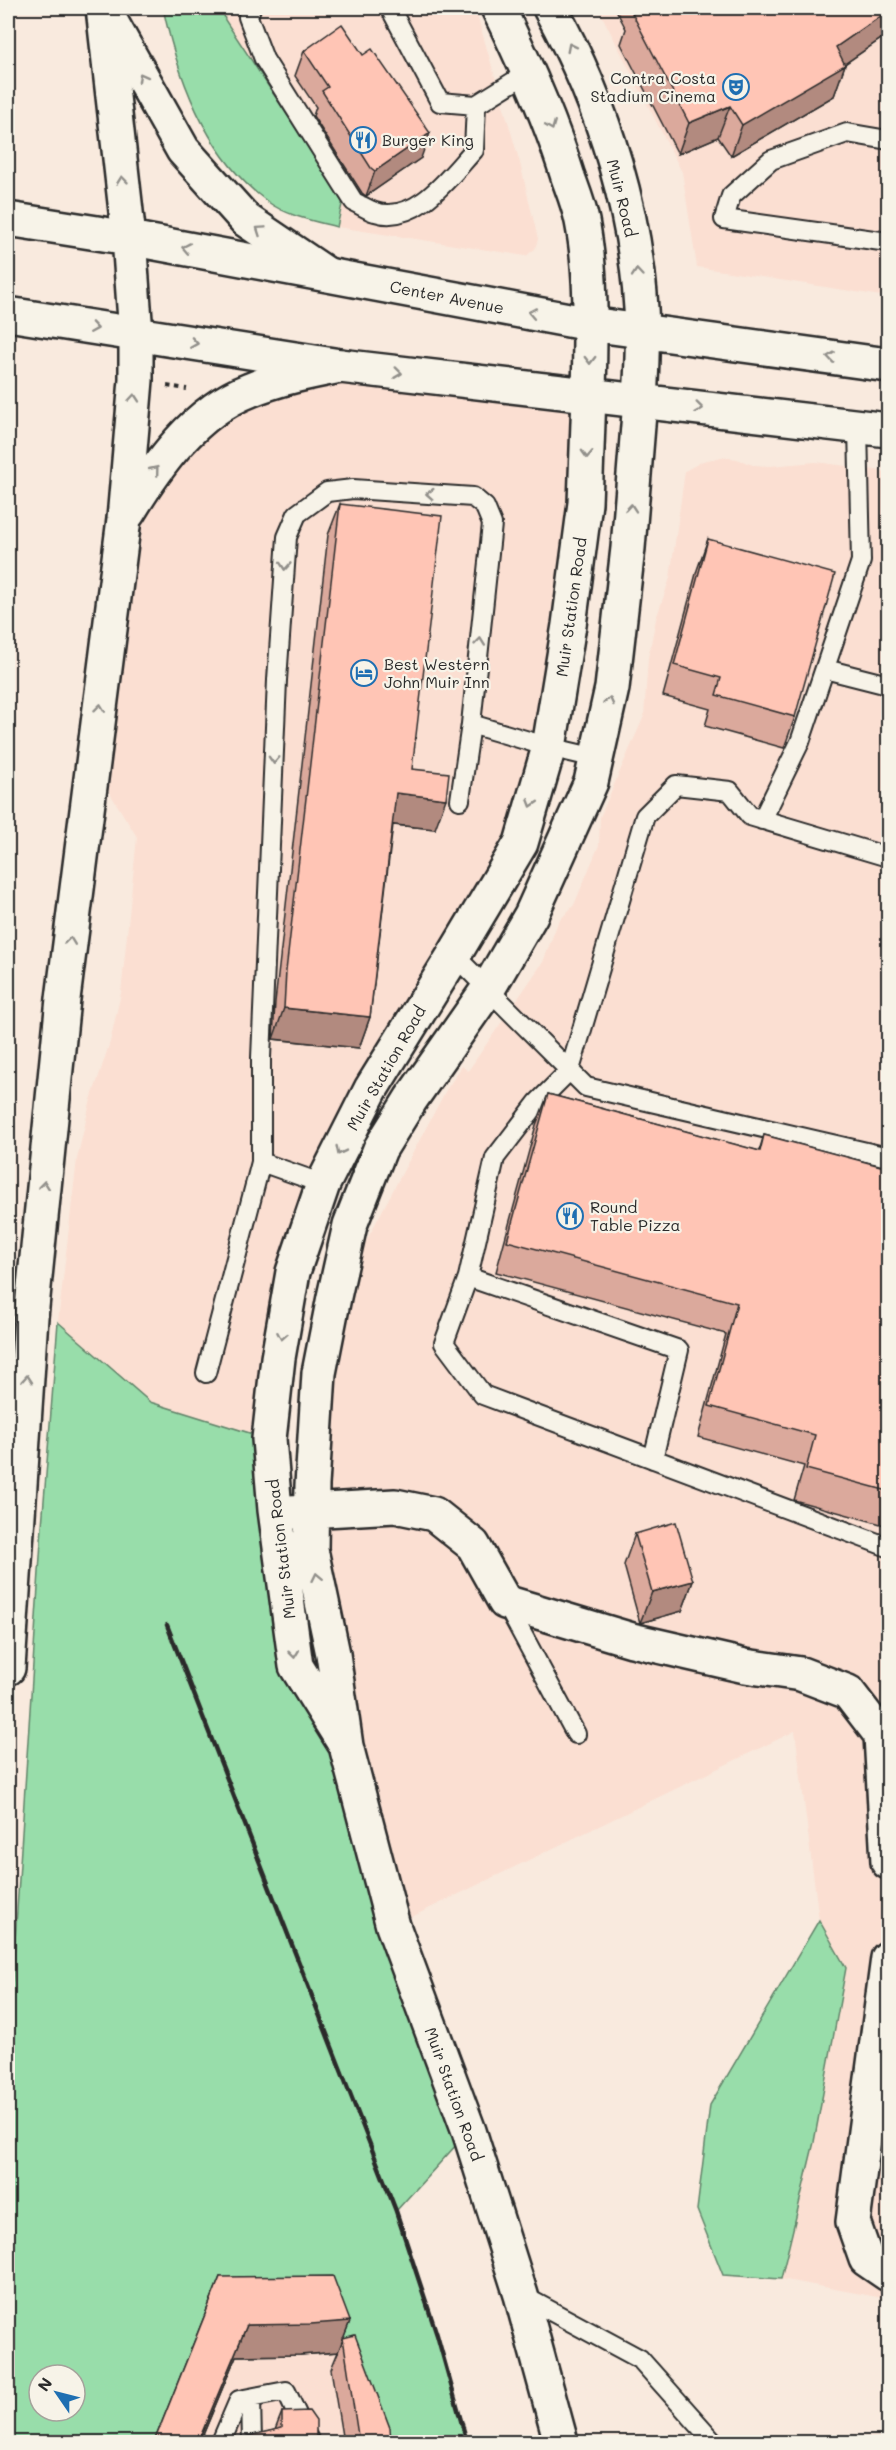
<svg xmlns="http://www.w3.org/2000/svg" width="896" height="2450" font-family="Mali,sans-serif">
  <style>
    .built { fill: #fbdfd2 }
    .green { fill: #98ddaa; stroke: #62846a; stroke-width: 1.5; fill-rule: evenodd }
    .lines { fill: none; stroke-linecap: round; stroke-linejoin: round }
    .lane-casing { stroke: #2b2b2b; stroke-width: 22 }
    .street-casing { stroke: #2b2b2b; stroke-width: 38 }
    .secondary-casing { stroke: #2b2b2b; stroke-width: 38 }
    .highway-casing { stroke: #2b2b2b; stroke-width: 38 }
    .path { stroke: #2b2b2b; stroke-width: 4; stroke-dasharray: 4.5 4.5; stroke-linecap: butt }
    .lane { stroke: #f7f3e8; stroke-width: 18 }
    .street { stroke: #f7f3e8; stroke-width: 33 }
    .secondary { stroke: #f7f3e8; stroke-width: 33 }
    .highway { stroke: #f7f3e8; stroke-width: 33 }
    .rail { stroke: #2b2b2b; stroke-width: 4.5 }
    .wall { fill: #dba99c; stroke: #2b2b2b; stroke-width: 1.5 }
    .shaded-wall { fill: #b28a7f; stroke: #2b2b2b; stroke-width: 1.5 }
    .building { fill: #ffc5b5; stroke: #2b2b2b; stroke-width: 1.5 }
    .oneway { stroke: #918f8a }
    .labels { text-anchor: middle; stroke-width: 4.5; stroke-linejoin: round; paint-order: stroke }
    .poi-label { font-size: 16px; fill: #2b2b2b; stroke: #f7f3e8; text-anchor: start }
    .street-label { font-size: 16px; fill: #2b2b2b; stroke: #f7f3e8 }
  </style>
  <rect width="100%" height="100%" fill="#f9eade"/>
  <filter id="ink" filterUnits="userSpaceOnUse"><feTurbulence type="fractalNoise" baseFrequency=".0167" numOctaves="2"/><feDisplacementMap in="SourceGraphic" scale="12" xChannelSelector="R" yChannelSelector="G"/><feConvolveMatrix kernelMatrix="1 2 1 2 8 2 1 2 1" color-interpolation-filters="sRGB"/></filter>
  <g filter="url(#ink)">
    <path class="built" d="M223,8H475L520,163L538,239L535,249L526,256L337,227L343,200L225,20Z
      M598,8H888V297L697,267L682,172Z
      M289,377L589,395L521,843L323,1183L269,1439L150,1402L58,1322L77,1159L90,1103L110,1042L121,993L137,837L93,766L124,519L187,434Z
      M722,457L737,459L753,465L770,466L816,462L883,471L888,475V2299L781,2279L814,2142L846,1968L819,1920L795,1731L393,1926L311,1550L319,1373L337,1379L362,1249L445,1092L462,1066L468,1071L543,962L558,922L574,905L599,845L600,817L644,716L648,658L656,619L670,578L685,471L703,461Z
      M322,2307L372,2442H155L209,2308Z"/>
    <path class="green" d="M163,8H223L225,20L343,200L337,227C314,221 287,216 268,202C207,158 178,78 163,8Z
      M58,1322L150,1402L269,1439L296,1666L346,1746L469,2131L396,2211L437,2335L467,2442H372L321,2307L209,2308L155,2442H8V2048L42,1526ZM39,2375H75V2411H39Z
      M819,1920L846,1968L814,2142L781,2279L723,2275L697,2210L710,2105Z"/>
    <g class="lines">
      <defs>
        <path id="lane" d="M251,8L248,17L264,59L354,202C361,205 368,210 375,212C416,225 450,176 474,150L476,105
          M390,8L440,102L476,105L529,72
          M888,140L847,133L771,160L731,196L724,219L888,242
          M825,669L888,685
          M460,800L471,724
          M762,820L800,742L861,561L858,427
          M888,857L750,816L730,791L676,785L645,816L570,1070L538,1102L495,1158L468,1277L444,1343L483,1395L888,1547
          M454,955L586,1087L888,1157
          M323,1184L261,1162V1058L277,680L287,537L297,514L327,492L353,489L473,497L485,507L492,524L471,724L549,747L596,758
          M468,1277L679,1350L653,1459
          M206,1373L261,1162
          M505,1602L576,1734
          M521,2295L640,2359L714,2442
          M251,2398L252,2442
          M221,2442L239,2400L286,2391L310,2442"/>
        <path id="street" d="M589,395L585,503L569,625L549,747L521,843L454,955L371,1089L323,1184L293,1272L278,1358L269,1439L275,1510L296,1666L346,1746L333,1654L311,1550L312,1485L319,1373L334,1297L350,1225L380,1149L411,1099L488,989L531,915L591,782L612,688L628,548L640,401
          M290,1512L395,1506L434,1514L473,1545L505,1602L632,1640L745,1666L801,1674L848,1692L881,1735L888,1862
          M346,1746L393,1926L469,2131L521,2295L561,2442
          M888,1958L853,2222L866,2259L888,2274"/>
        <path id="secondary" d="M498,8C525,63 550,118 568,177C573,191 579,206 582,221C593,277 590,338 589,395
          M550,8C604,105 640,220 642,333C643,355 641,378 640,401
          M8,219L129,238L590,324L888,365
          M8,314L340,366L888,430"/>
        <path id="highway" d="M110,20L183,150L246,220L326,274
          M128,513C157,465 195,411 250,390C279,378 309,372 340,366
          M8,1668L31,1317L63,999L124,519L136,380V334L129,238L103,8"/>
      </defs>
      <use href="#lane" class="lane-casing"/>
      <use href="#street" class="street-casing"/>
      <use href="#secondary" class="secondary-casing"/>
      <use href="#highway" class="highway-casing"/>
      <path class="path" d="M167,386L187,389"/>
      <use href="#lane" class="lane"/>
      <use href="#street" class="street"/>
      <use href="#secondary" class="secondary"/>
      <use href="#highway" class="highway"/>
      <path class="rail" d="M167,1625L396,2211L437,2335L467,2442"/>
    </g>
    <path class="wall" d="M615,8H888V34L845,64L834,96L731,156L718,137L678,154L621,44L626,29Z
      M304,51L421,158L366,196L362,193L313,116L316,107L295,76Z
      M340,504L412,769L435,829L393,825L370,1017L359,1048L273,1039L275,1002L328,535Z
      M708,539L795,717L784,748L705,726L710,709L663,696L697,570Z
      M548,1094L759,1151L764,1135L888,1168V1526L794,1500L804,1466L698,1437L726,1334L496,1272L536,1125Z
      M635,1534L693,1581L682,1611L640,1623L624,1565Z
      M220,2277L350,2321L343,2338L391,2442H343L331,2369L338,2352L300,2355L236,2356L200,2442H154Z
      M282,2412L316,2442H235L236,2439L275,2430Z"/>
    <path class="shaded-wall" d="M888,11V34L840,67L845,65L834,96L731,156L742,125L836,47Z
      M730,106L718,137L678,154L689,123Z
      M430,133L421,158L366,196L375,171Z
      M396,793L446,799L435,829L385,824Z
      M284,1008L370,1017L359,1048L273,1039Z
      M693,1581L682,1611L640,1623L652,1592Z
      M350,2321L338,2352L300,2355L236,2356L200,2442H198L247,2325Z"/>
    <path class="building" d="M643,8H888V11L836,47L845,65L742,125L730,106L689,123L632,13L644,10Z
      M342,24L363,55L372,49L430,133L375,171L371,168L322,91L328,87L304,51Z
      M340,504L442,516L412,769L449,773L446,799L396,793L370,1017L284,1008L286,971Z
      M708,539L835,574L795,717L716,695L721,678L674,665Z
      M548,1094L760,1151L764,1135L888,1168V1491L806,1469L815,1435L709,1406L737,1303L507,1241Z
      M676,1522L693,1581L652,1592L635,1534Z
      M333,2276L350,2321L311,2324L247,2325L198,2442H154L220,2277Z
      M355,2335L390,2428L391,2442H359L343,2338Z
      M309,2411L316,2421V2442H236V2439L282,2428V2412Z"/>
    <defs><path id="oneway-chevron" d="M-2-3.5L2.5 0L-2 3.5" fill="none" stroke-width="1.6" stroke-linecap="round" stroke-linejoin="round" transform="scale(1.5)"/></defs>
    <g class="oneway">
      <use href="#oneway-chevron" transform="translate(571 47) rotate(-117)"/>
      <use href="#oneway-chevron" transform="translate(142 77) rotate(-119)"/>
      <use href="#oneway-chevron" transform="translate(551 126) rotate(68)"/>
      <use href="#oneway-chevron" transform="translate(122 180) rotate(-96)"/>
      <use href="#oneway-chevron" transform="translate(260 230) rotate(-146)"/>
      <use href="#oneway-chevron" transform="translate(186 248) rotate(-169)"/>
      <use href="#oneway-chevron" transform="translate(637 273) rotate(-95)"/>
      <use href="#oneway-chevron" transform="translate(532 313) rotate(-169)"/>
      <use href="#oneway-chevron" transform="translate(94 328) rotate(9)"/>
      <use href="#oneway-chevron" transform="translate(194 343) rotate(9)"/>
      <use href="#oneway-chevron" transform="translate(831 357) rotate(-172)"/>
      <use href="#oneway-chevron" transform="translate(590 360) rotate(90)"/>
      <use href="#oneway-chevron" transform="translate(398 373) rotate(7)"/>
      <use href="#oneway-chevron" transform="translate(134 398) rotate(-85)"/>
      <use href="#oneway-chevron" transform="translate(699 408) rotate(7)"/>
      <use href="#oneway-chevron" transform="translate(587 454) rotate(92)"/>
      <use href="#oneway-chevron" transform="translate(155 470) rotate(-51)"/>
      <use href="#oneway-chevron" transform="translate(430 494) rotate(-176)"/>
      <use href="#oneway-chevron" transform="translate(631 508) rotate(-85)"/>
      <use href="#oneway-chevron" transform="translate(285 566) rotate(94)"/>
      <use href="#oneway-chevron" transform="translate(480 642) rotate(-84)"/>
      <use href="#oneway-chevron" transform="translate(609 701) rotate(-77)"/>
      <use href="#oneway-chevron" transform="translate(100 708) rotate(-83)"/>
      <use href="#oneway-chevron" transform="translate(274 760) rotate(92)"/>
      <use href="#oneway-chevron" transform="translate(532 803) rotate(107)"/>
      <use href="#oneway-chevron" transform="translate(70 941) rotate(-83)"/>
      <use href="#oneway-chevron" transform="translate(340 1151) rotate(116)"/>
      <use href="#oneway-chevron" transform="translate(44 1185) rotate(-84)"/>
      <use href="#oneway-chevron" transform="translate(282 1336) rotate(100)"/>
      <use href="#oneway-chevron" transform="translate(27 1379) rotate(-86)"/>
      <use href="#oneway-chevron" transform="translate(317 1577) rotate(-102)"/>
      <use href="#oneway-chevron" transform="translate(294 1654) rotate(83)"/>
    </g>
  </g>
  <defs>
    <symbol id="theatre-ring" viewBox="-11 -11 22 22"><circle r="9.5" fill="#f7f3e8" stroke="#1f6fb2" stroke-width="1.5"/><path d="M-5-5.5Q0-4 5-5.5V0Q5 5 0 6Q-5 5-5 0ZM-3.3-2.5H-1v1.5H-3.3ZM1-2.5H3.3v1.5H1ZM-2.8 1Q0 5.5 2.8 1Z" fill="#1f6fb2"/></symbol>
    <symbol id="restaurant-ring" viewBox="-11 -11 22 22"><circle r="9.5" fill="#f7f3e8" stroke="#1f6fb2" stroke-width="1.5"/><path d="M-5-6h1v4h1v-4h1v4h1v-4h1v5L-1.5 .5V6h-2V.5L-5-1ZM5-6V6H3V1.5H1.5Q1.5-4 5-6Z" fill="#1f6fb2"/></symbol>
    <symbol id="hotel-ring" viewBox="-11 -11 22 22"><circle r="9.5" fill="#f7f3e8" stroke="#1f6fb2" stroke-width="1.5"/><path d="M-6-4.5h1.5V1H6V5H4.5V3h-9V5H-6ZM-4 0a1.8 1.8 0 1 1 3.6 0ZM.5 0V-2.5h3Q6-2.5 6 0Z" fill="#1f6fb2"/></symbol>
  </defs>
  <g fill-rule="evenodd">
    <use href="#theatre-ring" x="721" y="72" width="30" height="30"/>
    <use href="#restaurant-ring" x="348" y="125" width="30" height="30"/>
    <use href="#hotel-ring" x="349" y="658" width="30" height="30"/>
    <use href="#restaurant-ring" x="555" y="1201" width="30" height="30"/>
  </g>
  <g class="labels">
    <g class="poi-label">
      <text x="716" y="84" text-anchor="end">Contra Costa<tspan x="716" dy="18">Stadium Cinema</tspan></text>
      <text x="382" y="146">Burger King</text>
      <text x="384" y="670">Best Western<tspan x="384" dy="18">John Muir Inn</tspan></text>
      <text x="590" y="1213">Round<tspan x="590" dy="18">Table Pizza</tspan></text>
    </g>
    <g class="street-label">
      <text transform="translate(622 198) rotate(76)" y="6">Muir Road</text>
      <text transform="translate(447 297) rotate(11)" y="6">Center Avenue</text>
      <text transform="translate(571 607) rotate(-82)" y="6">Muir Station Road</text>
      <text transform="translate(386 1068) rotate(-60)" y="6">Muir Station Road</text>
      <text transform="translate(281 1549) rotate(-97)" y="6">Muir Station Road</text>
      <text transform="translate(454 2094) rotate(70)" y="6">Muir Station Road</text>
    </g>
  </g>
  <rect width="896" height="2450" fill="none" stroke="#f7f3e8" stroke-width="30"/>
  <rect x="15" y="15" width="866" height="2420" fill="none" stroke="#2b2b2b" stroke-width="2" filter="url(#ink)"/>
  <g transform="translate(57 2393) rotate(305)"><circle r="28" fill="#f7f3e8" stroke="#a5a39c" stroke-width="1.5"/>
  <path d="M0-4.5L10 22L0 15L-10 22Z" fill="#1f6fb2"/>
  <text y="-9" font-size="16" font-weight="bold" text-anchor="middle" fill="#2b2b2b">N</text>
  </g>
</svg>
